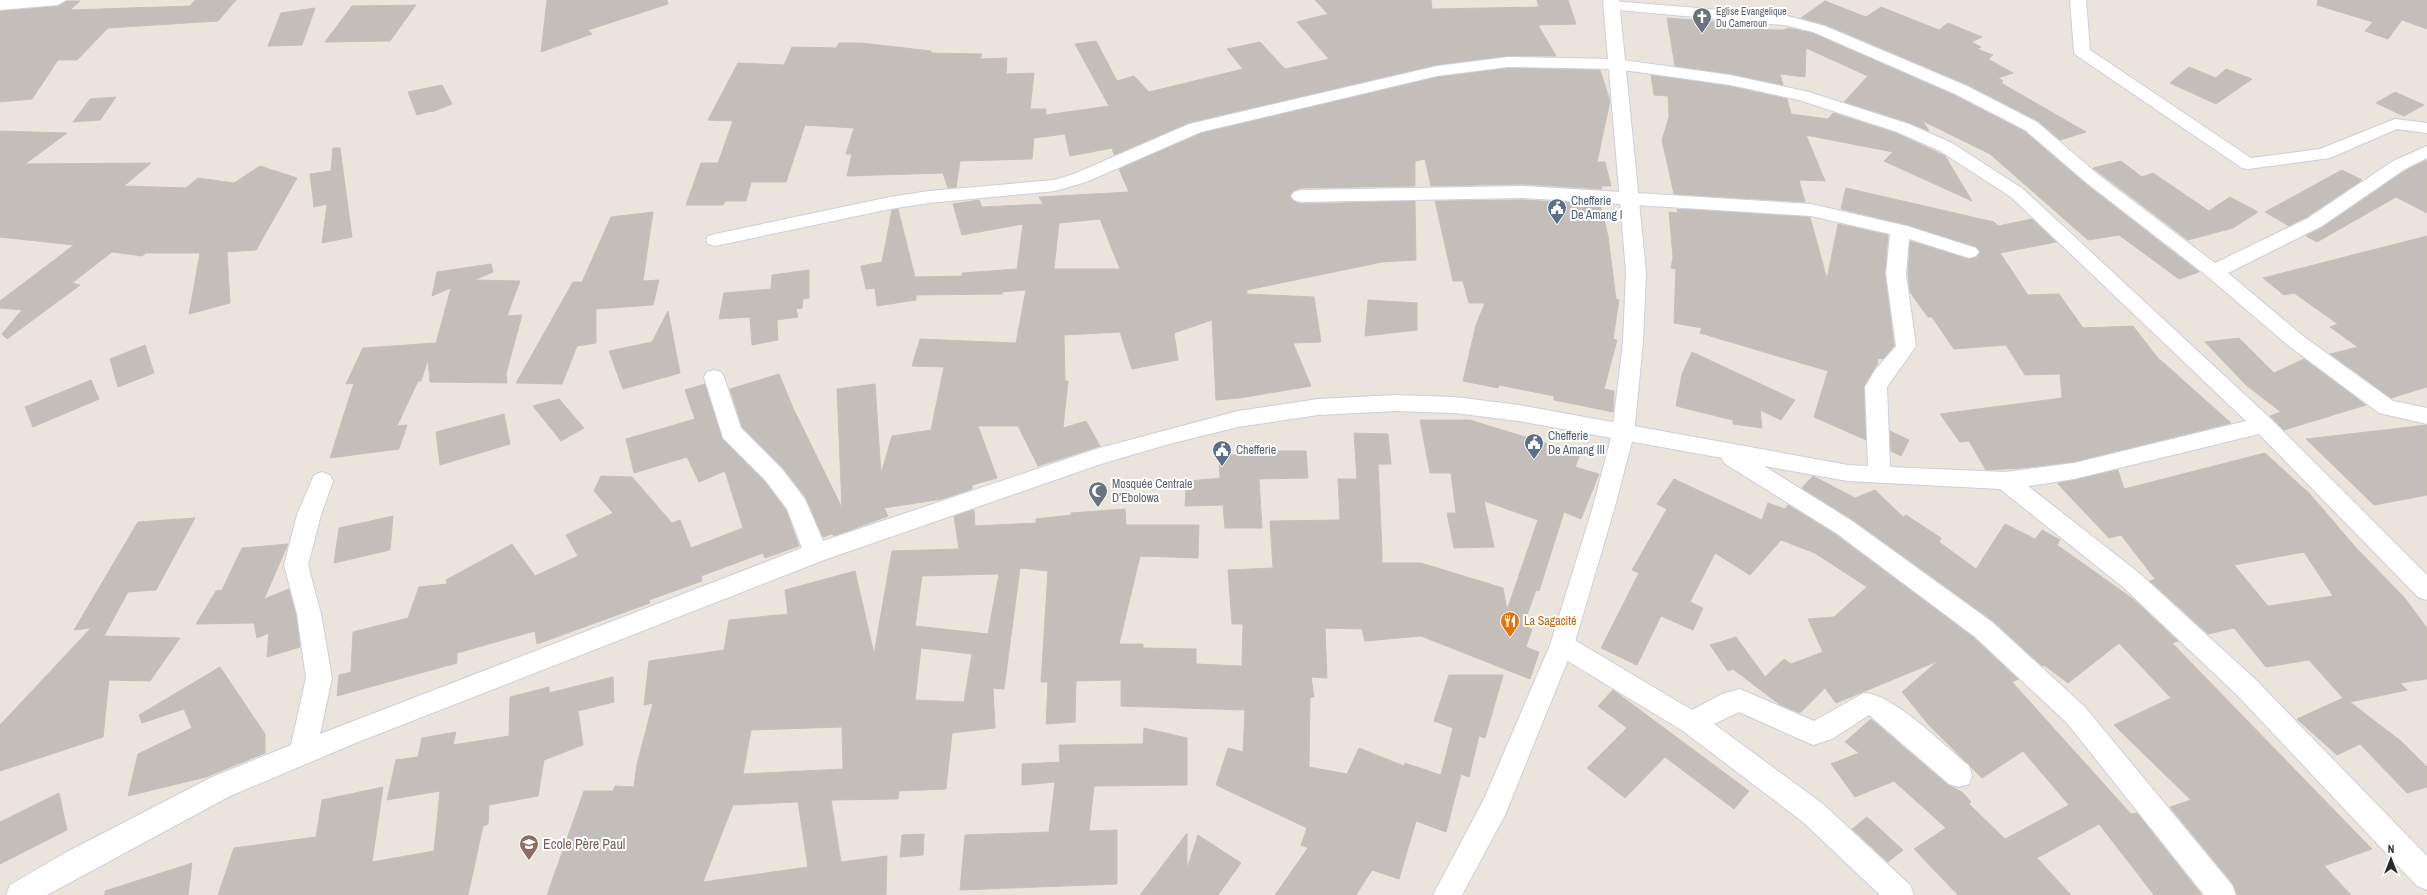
<svg xmlns="http://www.w3.org/2000/svg" width="2427" height="895" font-family="'Archivo Narrow',sans-serif">
  <style>
    .building { fill: #c3beba; stroke: #c6c0b7; fill-rule: evenodd }
    .lines { fill: none; stroke-linecap: round; stroke-linejoin: round }
    .minor-casing { stroke: #cccfda; stroke-width: 2 }
    .secondary-casing { stroke: #cccfda; stroke-width: 2 }
    .minor { fill: #fff; fill-rule: evenodd }
    .secondary { fill: #fff; fill-rule: evenodd }
    .labels { text-anchor: middle; stroke-width: 4; stroke-linejoin: round; paint-order: stroke }
    .far-worship-label { font-size: 10px; fill: #5b616d; stroke: #fff; text-anchor: start }
    .service-label { font-size: 12px; fill: #4e5e75; stroke: #fff; text-anchor: start }
    .worship-label { font-size: 12px; fill: #5b616d; stroke: #fff; text-anchor: start }
    .food-label { font-size: 12px; fill: #c56008; stroke: #fff; text-anchor: start }
    .near-education-label { font-size: 14px; fill: #785e54; stroke: #fff; text-anchor: start }
  </style>
  <rect width="100%" height="100%" fill="#ebe4dd"/>
  <path class="building" d="M195,0H236L218,21L108,28L77,60H58L32,99L0,102V11L58,6L67,1H80L70,10L190,6Z
    M547,0H667L668,4L588,30L592,34L541,52Z
    M1315,0H1431L1432,9L1539,7L1537,0H1568L1576,24L1538,25L1556,56H1508L1437,65L1189,123L1114,155L1112,148L1070,156L1065,134L1034,138L1032,159L960,161L956,187L948,188L943,173L847,176L852,154H846L854,128L805,125L786,182H751L746,201H725L723,205H686L701,163H718L733,121L708,120L738,63L784,65L792,47L836,48L839,43H861L931,51V53L982,54L980,59L1007,58L1006,74L1034,73L1030,109H1046V115L1109,106L1075,44L1096,41L1117,81L1134,76L1149,92L1243,69L1227,49L1260,42L1285,69L1329,59L1297,22L1328,14Z
    M2318,0H2427V29L2402,20L2388,39L2365,31L2373,22L2317,5Z
    M1825,1L1866,17L1881,7L1939,30L1948,23L1982,37L1971,42L1981,47L1977,49L1993,55L1988,59L2013,73L1998,78L2003,81L2001,83L2086,132L2060,140L2038,121L1968,85L1826,25L1801,18Z
    M416,5L390,41L325,42L352,6Z
    M315,8L302,45L268,46L281,13Z
    M1667,18L1732,23L1733,29L1784,30L1788,28L1813,33L1954,95L2024,131L2087,185L2199,272L2179,279L2119,235L2088,240L1990,154L1923,121L1929,131L1909,123L1844,102L1868,76L1806,48L1805,77L1780,74L1783,85L1730,74L1675,66Z
    M2189,67L2216,78L2226,69L2252,79L2216,104L2170,83Z
    M1508,68L1600,70L1610,101L1597,162H1605L1611,186H1601L1602,189L1523,184L1431,186L1425,159L1415,161V186L1300,188L1294,191L1290,197L1294,201L1300,204L1415,201L1416,260L1382,262L1247,290V294L1314,297L1321,342L1293,343L1311,386L1240,398L1216,400L1212,320L1174,333L1178,360L1132,369L1120,332L1064,335L1065,381H1068L1063,428L1086,421L1100,446L1038,466L1018,426H978L997,478L972,485V489L942,499L884,508L888,516L834,536L832,534L823,537L806,498L783,468L742,427L730,389L779,374L793,408L842,508L837,389L875,384L881,474L892,436L931,430L944,367L912,366L920,339L1016,343L1026,290L1002,292V294L916,295V300L877,306L875,288L866,289L861,266L882,262L892,210L898,209L915,277L962,276V273L1017,269L1023,224L962,235L953,204L979,200L982,207L1043,204L1039,197L1129,192L1119,169L1201,133L1437,77ZM1100,219L1120,269H1054L1059,223Z
    M1651,75L1730,86L1787,99L1791,114L1828,119L1833,113L1896,133L1945,156L1972,201L1884,161L1893,152L1806,135L1825,181L1799,180L1805,202L1674,194L1662,140L1669,117L1668,96L1654,95Z
    M442,85L452,104L432,112L431,111L417,115L408,92Z
    M2395,92L2424,105L2404,116L2376,103Z
    M116,97L100,120L73,122L90,99Z
    M0,131L67,133L25,164L151,163L124,186L186,188L198,178L234,183L260,166L297,178L256,250L227,252L230,303L189,314L200,253H146L142,256L112,252L72,283L80,285L7,339L2,334L22,310L0,308V301L74,245L0,237Z
    M333,148H340L352,237L322,243L327,204L314,207L310,174L331,171Z
    M2427,160V213L2396,197L2317,242L2306,236L2323,227L2406,170Z
    M2121,161L2142,177L2153,173L2209,211L2230,197L2258,212L2233,228L2188,240L2093,168Z
    M2342,170L2362,180L2307,217L2289,226L2265,212Z
    M1846,188L1994,222L1998,226L2032,219L2056,242L2000,253L2028,295L2059,294L2083,328L2133,326L2157,357L2231,423L2074,462L2022,468L1986,470L1969,441L1960,442L1940,414L2062,398L2060,374L2025,375L2006,345L1954,349L1932,317H1928L1910,292L1908,274L1910,241L1969,259L1977,257L1980,251L1976,247L1907,225L1841,209Z
    M1523,200L1600,204L1608,236L1616,299L1619,300L1613,339L1617,340L1604,389L1614,391L1613,412L1554,400V396L1499,385L1498,388L1463,381L1476,325L1485,303H1469L1463,281H1453L1435,201Z
    M1677,209L1810,217L1827,279L1838,224L1888,235L1885,274L1894,346L1883,359L1878,358L1877,365L1864,386L1866,440L1814,417L1828,371L1700,333L1702,328L1674,323L1676,269L1671,268L1673,257L1669,212L1678,213Z
    M653,212L643,281L659,280L653,305L596,309V343L577,346L562,384L516,383L573,282H582L611,217Z
    M2427,236V387L2391,398L2330,354L2358,347L2330,327L2338,324L2294,293L2284,295L2263,278Z
    M491,264L493,272L474,280L520,281L507,316L522,315L506,374L507,383L430,382L428,360L421,381H418L397,426L407,425L399,449L330,458L354,383L346,384L363,348L436,343L451,288L432,296L437,272Z
    M809,270V298L803,299L802,308L796,309L798,317L777,320L778,340L752,345L750,317L719,319L724,293L771,289L772,275Z
    M1368,300L1417,303V330L1365,336Z
    M668,311L680,373L623,389L609,351L652,342Z
    M2239,338L2274,373L2304,359L2366,405L2284,430L2270,416L2281,412L2246,385L2205,342Z
    M145,345L154,373L118,387L110,359Z
    M1692,352L1795,400L1781,420L1760,410L1762,428L1733,424V420L1676,406L1682,374Z
    M91,380L99,399L33,427L25,407Z
    M705,384L722,438L765,482L786,510L799,546L765,558L763,553L701,576L702,581L649,600L650,603L537,644L535,631L457,653V663L337,696L339,675L351,672L353,632L408,618L419,587L447,584L446,580L512,544L535,576L578,556L566,535L613,513L594,491L601,476L632,477L672,523L680,520L691,548L743,528L725,471L699,482L687,457L634,473L626,439L695,419L685,390Z
    M559,399L584,428L561,441L533,406Z
    M504,414L510,444L440,465L436,432Z
    M1420,420H1470L1580,454L1575,467L1599,474L1581,519L1564,512L1539,591L1536,590L1523,626L1532,629L1526,647L1539,652L1530,679L1421,636L1365,641L1362,629L1325,628L1327,678L1311,677L1314,697H1310L1309,767L1347,774L1359,748L1404,766L1405,763L1441,775L1453,728L1434,721L1449,675H1503L1485,738L1479,736L1469,777L1461,774L1446,832L1416,821L1399,879L1372,870L1356,895H1275L1308,848L1301,845L1307,828L1216,785L1228,748L1243,752L1245,710L1121,706V680L1076,681L1075,722L1046,724L1048,682H1041L1048,571L1020,568L1004,689L993,688L995,728L952,733L946,789L899,791L898,799L831,800L841,862L887,856L886,895H547L584,791H613L615,786L634,787L637,764L653,703L644,705L649,661L724,650L729,620L788,614L785,590L855,571L874,654L892,551L959,549L954,516L974,510L975,526L1036,523V519L1071,515V513L1125,509L1126,525H1199L1198,558L1140,556L1119,644H1143V648L1196,649V664L1242,666L1243,624H1232L1228,570L1273,568L1270,521L1340,520L1338,479H1357L1354,433L1388,434L1391,464H1378L1382,550H1379L1382,551V563H1421L1503,588L1507,610L1538,520L1484,501L1494,547L1454,548L1447,513H1456L1451,473H1430ZM999,574L988,634L915,626L922,576ZM921,648L972,654L964,702L915,700ZM842,727L843,769L743,774L751,730ZM798,802L808,867L703,882L733,805Z
    M2427,425V495L2374,505L2306,439Z
    M1890,431L1909,440L1901,456L1891,451Z
    M1256,451H1306L1308,478L1259,479L1262,528H1225L1223,505L1185,506L1186,485H1190V481L1220,478L1219,455H1256Z
    M2265,453L2310,494L2357,549L2404,597L2427,628V679L2400,683L2407,690L2350,702L2402,742L2427,767V787L2407,793L2360,744L2337,755L2297,719L2343,698L2309,660L2266,667L2234,628L2208,634L2150,581L2155,579L2121,535L2109,538L2057,483L2118,470L2124,489ZM2304,552L2333,596L2268,606L2234,565Z
    M1813,476L1855,498L1875,490L1903,517L1906,515L1941,538L1939,542L1976,569L2005,524L2035,539L2042,530L2060,540L2057,545L2133,599L2178,641L2172,643L2372,849L2324,866L2351,895H2237L2233,884L2170,807L2191,800L2114,725L2171,698L2119,643L2068,683L2044,665L2042,666L1993,621L1853,520L1802,488Z
    M1674,479L1762,520L1768,503L1785,509L1788,505L1835,534L1973,637L2018,679L2012,682L2131,814L2137,813L2202,895H2154L2099,824L2037,858L2071,895H1958L1914,849L1946,828L1894,781L1855,797L1831,764L1859,753L1845,742L1871,719L1948,785L1962,792L1971,802L1969,804L2005,839L2069,805L2023,751L1982,778L1928,724L1902,692L1938,661L1836,703L1825,688L1800,713L1779,704L1733,669L1728,671L1710,645L1736,637L1765,677L1784,659L1791,664L1823,652L1808,619L1834,617L1867,587L1815,553L1781,540L1750,575L1715,553L1690,602L1703,608L1693,630L1661,616L1637,665L1601,648L1639,573L1632,570L1667,509L1657,504Z
    M393,516L390,550L334,563L339,528Z
    M195,518L156,590L128,592L104,636L180,638L150,681L109,680L103,737L0,771V725L91,628L74,630L138,522Z
    M288,544L264,599L289,589L296,614L300,647L267,657L269,633L257,638L254,623L196,624L216,591L222,590L242,548Z
    M220,667L265,734V753L206,777L128,796L138,754L192,728L184,709L142,723L139,715Z
    M613,677L614,702L578,711L583,745L544,760L538,796L489,805L488,824L483,826L468,895H218L234,848L316,837L322,800L383,787L372,862L434,851L440,791L387,800L396,760L418,757L422,738L456,732L453,745L509,736L510,697L549,687V693Z
    M1613,690L1749,791L1734,809L1665,757L1625,798L1587,768L1627,728L1598,706Z
    M1144,728L1187,738V785L1094,786L1089,831L1117,830V884L960,890L965,835L1049,832L1055,782L1022,785V764L1060,762L1059,745L1143,744Z
    M59,793L67,830L0,864V822Z
    M1867,817L1903,850L1888,862L1852,829Z
    M1187,833V869L1198,835L1241,863L1218,895H1140Z
    M924,834L923,855L900,857L902,835Z
    M192,863L188,895H105V891Z"/>
  <g class="lines">
    <defs>
      <path id="minor" d="M0,0H66L58,5L0,10Z
        M2070,0H2086L2090,50L2251,158L2320,149L2395,119L2427,123V133L2397,129L2330,158L2248,169L2242,168L2076,55L2074,52Z
        M1612,1L1784,15L1825,26L1967,86L2037,122L2100,176L2215,263L2308,218L2393,161L2427,146V158L2405,169L2322,226L2228,273L2303,336L2393,401L2427,408V424L2379,413L2289,346L2207,276L2088,184L2025,130L1955,94L1813,32L1784,25L1607,9L1604,6Z
        M1508,57L1616,59L1730,75L1809,92L1909,124L1952,143L2023,189L2271,419L2427,575V600L2418,597L2259,434L2074,479L2028,486L2139,573L2256,680L2427,856V890L2417,886L2238,696L2123,587L2000,489L1848,481L1764,466L1852,521L1992,622L2085,707L2232,885L2236,895H2204L2067,723L1974,636L1836,533L1724,463L1722,458L1519,421L1455,413L1396,411L1318,415L1238,427L1169,444L1101,464L824,560L358,742L230,796L47,895H6L10,885L63,854L210,778L291,745L306,678L297,614L284,565L297,515L314,475L322,472L330,475L333,481L321,515L308,565L321,614L332,678L320,734L802,548L787,509L766,481L723,438L704,377L707,372L714,370L721,372L724,377L741,428L782,469L805,499L823,541L1096,449L1238,411L1318,399L1396,395L1455,397L1519,405L1848,465L1868,466L1865,387L1875,370L1896,346L1886,274L1890,234L1811,216L1523,198L1300,202L1294,200L1291,196L1294,192L1300,190L1523,186L1811,204L1907,226L1976,248L1979,252L1976,256L1969,258L1909,239L1906,274L1916,346L1887,387L1890,467L2005,472L2074,463L2246,421L2011,197L1940,151L1897,132L1799,100L1730,85L1616,69L1508,67L1437,76L1201,132L1086,182L1055,191L929,203L890,209L715,246L708,244L706,240L708,236L715,234L890,197L929,191L1054,180L1074,174L1189,124L1437,66Z
        M1562,634L1571,638L1692,710L1722,694L1740,689L1814,721L1864,693C1892,693 1946,747 1969,766L1972,775L1969,784L1959,787L1949,784L1869,715L1832,739L1813,745L1739,712L1714,724L1823,804L1910,885L1914,895H1880L1803,822L1683,731L1553,652L1550,645L1553,638Z"/>
      <path id="secondary" d="M1603,0H1619L1646,272L1643,342L1634,434L1614,510L1574,645L1505,815L1462,895H1433L1484,799L1550,645L1592,510L1612,434L1623,342L1626,272Z"/>
    </defs>
    <use href="#minor" class="minor-casing"/>
    <use href="#secondary" class="secondary-casing"/>
    <use href="#minor" class="minor"/>
    <use href="#secondary" class="secondary"/>
  </g>
  <defs>
    <symbol id="church-pin" viewBox="-11 -11 22 30"><path d="M0 17L-7.5 6A9.5 9.5 0 1 1 7.5 6Z" fill="#6b7280" stroke="#fff"/><path d="M-1.2-6h2.4v3.5h3.3v2.4h-3.3V6h-2.4V-.1h-3.3v-2.4h3.3Z" fill="#fff"/></symbol>
    <symbol id="civic-pin" viewBox="-11 -11 22 30"><path d="M0 17L-7.5 6A9.5 9.5 0 1 1 7.5 6Z" fill="#5c6f8a" stroke="#fff"/><path d="M-.6-6.5H3V-4.5H.6V-3L4-1V1h2V6H-6V1h2V-1L-.6-3ZM-1.2 2.5V6h2.4V2.5Z" fill="#fff"/></symbol>
    <symbol id="mosque-pin" viewBox="-11 -11 22 30"><path d="M0 17L-7.5 6A9.5 9.5 0 1 1 7.5 6Z" fill="#6b7280" stroke="#fff"/><path d="M3.5-4.9A6 6 0 1 0 3.5 4.9A5 5 0 1 1 3.5-4.9Z" fill="#fff"/></symbol>
    <symbol id="restaurant-pin" viewBox="-11 -11 22 30"><path d="M0 17L-7.5 6A9.5 9.5 0 1 1 7.5 6Z" fill="#e8710a" stroke="#fff"/><path d="M-5-6h1v4h1v-4h1v4h1v-4h1v5L-1.5 .5V6h-2V.5L-5-1ZM5-6V6H3V1.5H1.5Q1.5-4 5-6Z" fill="#fff"/></symbol>
    <symbol id="school-pin" viewBox="-11 -11 22 30"><path d="M0 17L-7.5 6A9.5 9.5 0 1 1 7.5 6Z" fill="#8d6e63" stroke="#fff"/><path d="M0-5L7-2L0 1L-7-2ZM-4 1L0 2.5L4 1V4Q0 6-4 4Z" fill="#fff"/></symbol>
  </defs>
  <g fill-rule="evenodd">
    <use href="#church-pin" x="1691" y="6" width="22" height="30"/>
    <use href="#civic-pin" x="1546" y="197" width="22" height="30"/>
    <use href="#civic-pin" x="1523" y="432" width="22" height="30"/>
    <use href="#civic-pin" x="1211" y="439" width="22" height="30"/>
    <use href="#mosque-pin" x="1087" y="480" width="22" height="30"/>
    <use href="#restaurant-pin" x="1499" y="610" width="22" height="30"/>
    <use href="#school-pin" x="518" y="833" width="22" height="30"/>
  </g>
  <g class="labels">
    <g class="far-worship-label">
      <text x="1716" y="15">Eglise Evangelique<tspan x="1716" dy="12">Du Cameroun</tspan></text>
    </g>
    <g class="service-label">
      <text x="1571" y="205">Chefferie<tspan x="1571" dy="14">De Amang I</tspan></text>
      <text x="1548" y="440">Chefferie<tspan x="1548" dy="14">De Amang III</tspan></text>
      <text x="1236" y="454">Chefferie</text>
    </g>
    <g class="worship-label">
      <text x="1112" y="488">Mosquée Centrale<tspan x="1112" dy="14">D’Ebolowa</tspan></text>
    </g>
    <g class="food-label">
      <text x="1524" y="625">La Sagacité</text>
    </g>
    <g class="near-education-label">
      <text x="543" y="849">Ecole Père Paul</text>
    </g>
  </g>
  <g transform="translate(2391 859)" stroke="#ffffff" stroke-width="3" paint-order="stroke">
  <path d="M0-3L7 15L0 10L-7 15Z" fill="#2a2a2a"/>
  <text y="-6" font-size="11" font-weight="bold" text-anchor="middle" fill="#2a2a2a">N</text>
  </g>
</svg>
